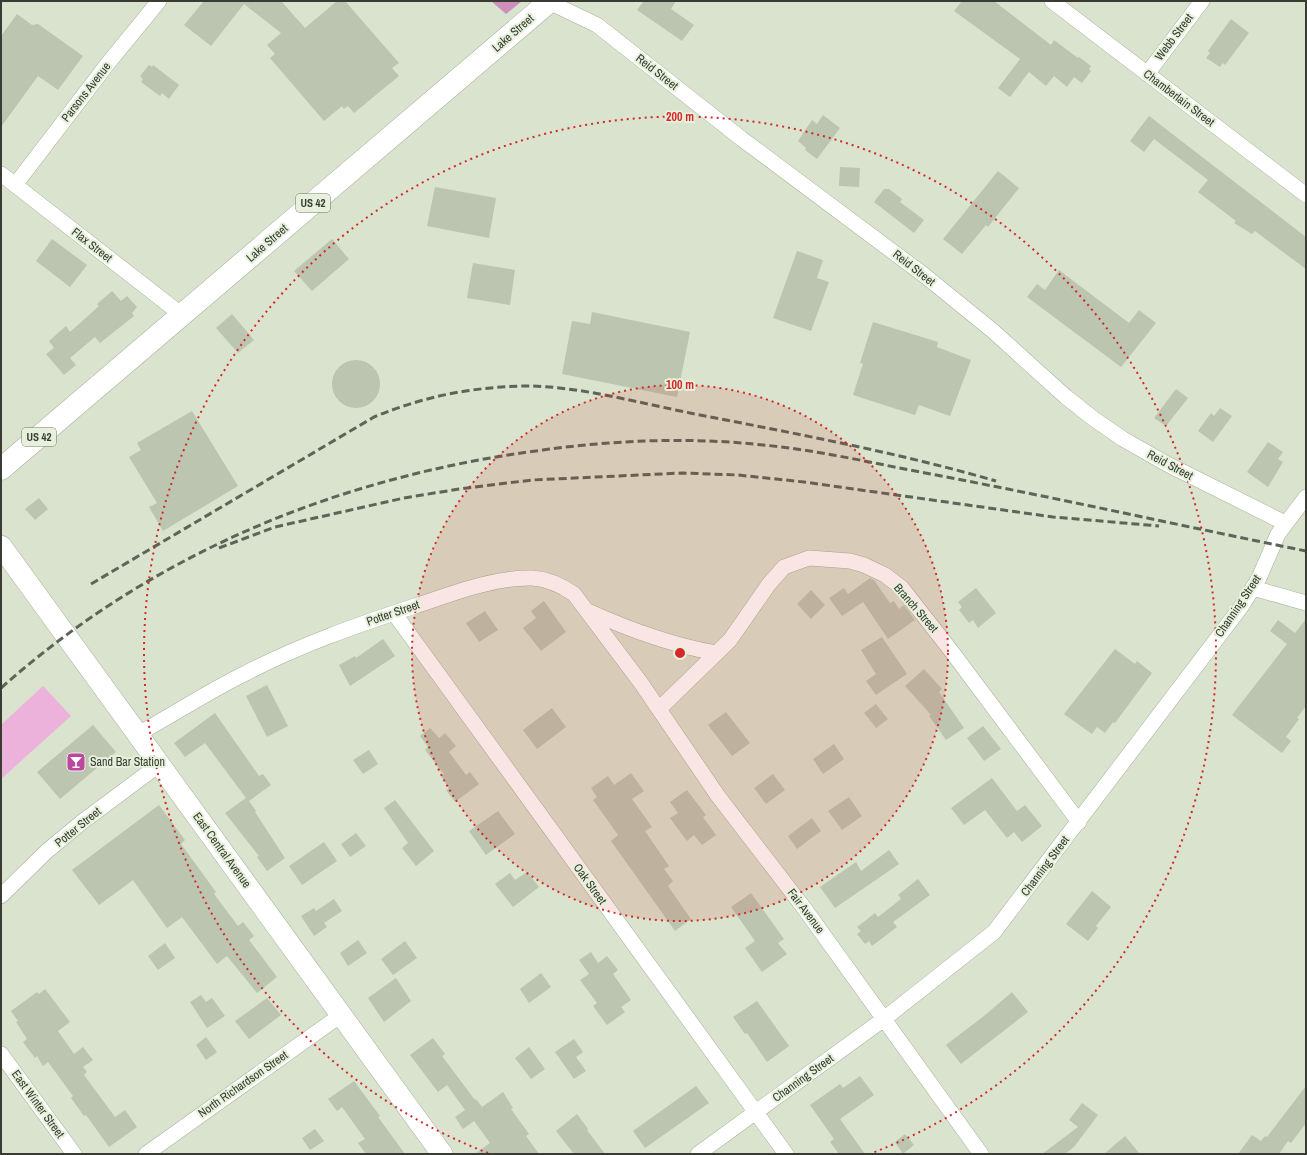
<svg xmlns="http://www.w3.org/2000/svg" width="1307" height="1155" font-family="'Archivo Narrow',sans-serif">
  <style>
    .green { fill: #edb2db }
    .forest { fill: #cf8fbc }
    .building { fill: #bbc5b0 }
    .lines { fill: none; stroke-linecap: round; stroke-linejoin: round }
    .street-casing { stroke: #a7b19c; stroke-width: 16 }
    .secondary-casing { stroke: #a7b19c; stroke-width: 22 }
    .primary-casing { stroke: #a7b19c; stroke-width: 23 }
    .street { stroke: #fff; stroke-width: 15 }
    .secondary { stroke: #fff; stroke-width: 21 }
    .primary { stroke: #fff; stroke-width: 22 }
    .rail { stroke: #5e6458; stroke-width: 3; stroke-dasharray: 8 4; stroke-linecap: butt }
    .ring { fill: none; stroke: #d62828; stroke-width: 2; stroke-dasharray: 2 4 }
    .labels { text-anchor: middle; stroke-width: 4; stroke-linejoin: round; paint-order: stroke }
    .shield { fill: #e6f0da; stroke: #6c7265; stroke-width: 1 }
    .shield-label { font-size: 11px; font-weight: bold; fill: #383c33 }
    .street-label { font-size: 12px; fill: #383c33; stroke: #e6f0da }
    .poi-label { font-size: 12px; fill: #383c33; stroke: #e6f0da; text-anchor: start }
    .centre { fill: #d62828; stroke: #e6f0da; stroke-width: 2 }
    .ring-label { font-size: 12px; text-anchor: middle; font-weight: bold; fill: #d62828; stroke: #e6f0da; stroke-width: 4; stroke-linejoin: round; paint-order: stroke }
  </style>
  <rect width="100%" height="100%" fill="#d9e3cd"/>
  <path class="green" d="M43,686L71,716L1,779V725Z"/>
  <path class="forest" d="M491,1H522L506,14Z"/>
  <path class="building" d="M204,1H281L305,28L337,1H345L399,63L392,68L399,76L354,113L348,106L344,109L342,106L324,121L270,58L275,54L267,45L281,33L244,4L211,46L184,25Z
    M644,1H676L671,9L694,25L682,41L637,10Z
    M962,1H994L1051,45L1054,40L1078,58L1079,57L1091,66L1089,69L1091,71L1082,83L1074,77L1067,87L1054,76L1046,86L1029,72L1010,97L998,88L1020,59L954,11Z
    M17,14L32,25L38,24L83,56L58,90L38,76L1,127V36Z
    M1231,19L1249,33L1225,65L1223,63L1220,67L1206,58L1210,53L1208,51Z
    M149,65L152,67L153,65L179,85L169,99L162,93L160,96L141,82L143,79L140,76Z
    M823,115L840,128L817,159L805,150L806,148L798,141L812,120L817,124Z
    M1149,116L1306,237V269L1255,231L1252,234L1234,223L1236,221L1198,192L1208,180L1154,139L1144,152L1130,141Z
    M840,167L860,168L859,187L839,186Z
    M998,171L1019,188L988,227L986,225L962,254L943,239Z
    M435,187L496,198L489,238L427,226Z
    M884,189H889L902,199L900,202L924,220L914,233L874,202Z
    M52,239L87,265L70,287L36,261Z
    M332,239L349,259L312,291L294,271Z
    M797,251L823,260L817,278L829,282L811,331L773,318Z
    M473,263L515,270L510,305L467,298Z
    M1059,270L1129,323L1139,310L1156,323L1121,367L1027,297L1037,284L1045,290Z
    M112,291L121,301L127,296L137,307L132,313L134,316L100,343L95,337L70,358L76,365L64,375L46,354L54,348L49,341L66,326L70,332L99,306L97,304Z
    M592,312L690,332L677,397L562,374L572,321L590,324Z
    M232,314L254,340L238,353L216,328Z
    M873,322L938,342L937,347L971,360L950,416L919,405L915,415L853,395L863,364L860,363Z
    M332 384a24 24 0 1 1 48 0a24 24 0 1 1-48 0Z
    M1176,389L1188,398L1166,426L1154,418Z
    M1220,408L1232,416L1213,442L1198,431L1211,413L1214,416Z
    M192,411L238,486L163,531L149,507L157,503L129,457L141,450L137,443Z
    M1268,442L1283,452L1278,459L1283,462L1268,487L1247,472Z
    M39,498L48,509L35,520L25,509Z
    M870,578L874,580L890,603L894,601L899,609L904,605L915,620L888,639L863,602L842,616L829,598L844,588L848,594Z
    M976,588L996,613L978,628L973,620L969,623L959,610L962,607L958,602Z
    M811,590L825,605L811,619L797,604Z
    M544,601L566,632L541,651L523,628L536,618L531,611Z
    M485,611L498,630L479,642L466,623Z
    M1306,619V706L1297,718L1299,719L1286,737L1291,741L1282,753L1232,715L1287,644L1270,631L1278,620L1295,633Z
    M882,637L907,674L876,695L866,681L876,674L861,650Z
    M383,639L395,656L350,686L339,665L355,656L356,658Z
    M1115,649L1135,664L1137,661L1152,673L1115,723L1113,722L1105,733L1097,727L1092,734L1064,714Z
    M924,669L942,689L939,692L964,728L946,740L929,716L931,715L905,686Z
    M267,685L288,726L267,737L246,696Z
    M876,704L888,719L876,728L864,713Z
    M552,708L566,727L537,749L523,730Z
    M726,712L750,743L732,756L708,725Z
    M215,713L259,776L263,774L271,785L249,801L256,811L255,812L285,858L267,871L257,857L259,856L225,813L246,798L205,743L185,757L174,743Z
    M93,725L116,752L60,799L37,772Z
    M983,726L1001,749L984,761L967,738Z
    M430,728L439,738L445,733L456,746L449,752L466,775L470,772L479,784L455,802L446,790L449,788L441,776L444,774L425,750L428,747L420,736Z
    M834,744L844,759L823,774L813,759Z
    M369,750L378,764L363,774L353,760Z
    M631,773L644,791L632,799L652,827L645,831L669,866L664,869L673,881L668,886L691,919L675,931L611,841L618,835L593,800L597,797L591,788L608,776L614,785Z
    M773,774L785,790L766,804L754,788Z
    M992,778L1017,811L1025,805L1042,826L1022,842L1014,832L1007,838L985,810L964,825L951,808Z
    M687,790L706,815L703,817L716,835L702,845L694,835L687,841L670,818L678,813L670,802Z
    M849,797L862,816L842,830L828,811Z
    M395,800L434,851L416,866L402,848L408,843L384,808Z
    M159,805L185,840L181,844L216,892L214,894L238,926L243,922L254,936L249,940L277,977L257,993L227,956L217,964L182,917L167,928L133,880L99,905L72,870Z
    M498,811L515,834L486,855L469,831Z
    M812,818L821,831L797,849L788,836Z
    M356,833L366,846L350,857L341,844Z
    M324,842L337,861L302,885L289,866Z
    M889,850L899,864L835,908L820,887L856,862L861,871Z
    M527,872L539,887L513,907L495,884L510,873L515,880Z
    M918,879L930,895L893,922L897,927L872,946L869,941L865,944L857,934L861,931L857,927L875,913L878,917L901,899L898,895Z
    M1092,891L1111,907L1096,926L1098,928L1088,941L1066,924Z
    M751,893L784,939L778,943L787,954L762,972L745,948L755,941L731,907Z
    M334,899L342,911L324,923L327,927L314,936L301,916L314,908L316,911Z
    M358,940L367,953L348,966L340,953Z
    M405,941L417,958L393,975L381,959Z
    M165,943L175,958L158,970L148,956Z
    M591,952L598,963L607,956L618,970L613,974L631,1000L621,1007L625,1012L607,1025L593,1006L597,1003L580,980L589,974L579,960Z
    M541,973L551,987L529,1003L520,989Z
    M396,978L411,1001L384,1022L368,998Z
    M45,989L70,1022L58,1031L74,1054L83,1047L93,1060L83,1067L87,1072L84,1075L115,1117L125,1110L137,1127L109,1147L86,1115L84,1116L71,1098L73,1096L48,1062L43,1066L37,1056L35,1058L23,1042L27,1039L16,1022L18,1021L11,1011L37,992L39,994Z
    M1012,992L1028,1012L961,1064L946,1045L984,1016Z
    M201,995L206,1002L212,998L225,1016L207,1028L190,1002Z
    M267,998L281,1015L249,1039L235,1021Z
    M757,1001L789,1046L767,1062L747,1033L745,1034L733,1017Z
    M206,1037L217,1052L206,1060L196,1045Z
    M433,1038L445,1054L442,1056L475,1100L476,1099L482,1107L503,1092L513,1108L511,1109L529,1134L526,1136L539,1154H475L490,1143L474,1121L463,1129L455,1117L465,1110L447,1085L438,1092L410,1055Z
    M574,1039L583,1052L576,1057L586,1071L574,1079L555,1052Z
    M529,1047L545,1069L531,1079L515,1058Z
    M860,1076L874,1095L840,1119L865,1154H839L830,1142L834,1139L810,1105L840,1084L843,1088Z
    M354,1081L380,1116L378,1117L405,1154H366L358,1143L365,1139L342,1107L337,1111L328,1099Z
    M696,1086L709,1103L645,1148L633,1131Z
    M1306,1086V1123L1291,1143L1288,1141L1279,1154H1238L1252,1135L1261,1141L1265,1136L1267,1137Z
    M1082,1103L1098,1115L1074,1147L1065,1154H1042L1078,1127L1069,1120Z
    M577,1114L588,1129L587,1130L605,1154H574L556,1131Z
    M315,1129L324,1141L310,1150L302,1138Z
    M905,1134L914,1145L903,1154L895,1142Z
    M1125,1136L1140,1154H1104Z"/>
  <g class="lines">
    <defs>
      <path id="street" d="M1052,1L1306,195
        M549,2L597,25L742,139L924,275L993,331L1066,397L1094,419L1123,439L1167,464L1285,523
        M1147,74L1202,1
        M1,174L182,315
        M15,185L109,62L159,1
        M1253,588L1306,603
        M588,611C630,630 671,645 716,653
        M394,613L786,1154
        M659,709L730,640L769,584L784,567L809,558L850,561L864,565L885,575L902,588L952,652L1079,822
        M138,734C174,714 209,691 246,673C300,645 357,625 415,606C451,594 494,577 532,578C548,579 561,585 574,594L641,683L718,796L804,908L981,1154
        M1,896L47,851L82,822L160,764
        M1,1054L74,1154
        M146,1154L341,1015
        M698,1154L884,1019L994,932L1241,607L1259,578L1278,534L1306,497"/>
      <path id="secondary" d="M1,546L442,1154"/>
      <path id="primary" d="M1,469L550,1"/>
    </defs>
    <use href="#street" class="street-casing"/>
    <use href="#secondary" class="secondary-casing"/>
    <use href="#primary" class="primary-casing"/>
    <use href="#street" class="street"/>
    <use href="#secondary" class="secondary"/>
    <use href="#primary" class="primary"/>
    <path class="rail" d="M219,548L275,527L404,498L459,489L532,480L682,473L738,475L804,482L1053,517L1159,526
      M91,584L374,417C425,396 472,387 526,386C578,386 640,403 690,413C792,433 896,452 996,481
      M1,688C154,552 341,476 543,450C616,440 690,437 763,445C816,450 868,462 920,472C1049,496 1177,525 1306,551"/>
  </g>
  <circle cx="680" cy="653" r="268" fill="#d62828" fill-opacity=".12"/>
  <g class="ring">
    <circle cx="680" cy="653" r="268"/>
    <path d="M488 1153A536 536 0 1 1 872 1153"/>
  </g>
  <defs>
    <symbol id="bar-square" viewBox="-11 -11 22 22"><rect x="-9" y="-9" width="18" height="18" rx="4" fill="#bc47a0" stroke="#e6f0da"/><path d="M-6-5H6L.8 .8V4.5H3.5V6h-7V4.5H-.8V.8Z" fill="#fff"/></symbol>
  </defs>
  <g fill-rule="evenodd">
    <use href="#bar-square" x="65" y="751" width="22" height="22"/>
  </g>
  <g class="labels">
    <g class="shield">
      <rect x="296" y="194" width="34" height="18" rx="3"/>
      <rect x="22" y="428" width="34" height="18" rx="3"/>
    </g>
    <g class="shield-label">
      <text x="313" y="207">US 42</text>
      <text x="39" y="441">US 42</text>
    </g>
    <g class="street-label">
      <text transform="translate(513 33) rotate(-41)" y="4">Lake Street</text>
      <text transform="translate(1174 37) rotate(-53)" y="4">Webb Street</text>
      <text transform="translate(657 72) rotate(38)" y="4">Reid Street</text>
      <text transform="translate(86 92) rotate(-52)" y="4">Parsons Avenue</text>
      <text transform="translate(1179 98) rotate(37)" y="4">Chamberlain Street</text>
      <text transform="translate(267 243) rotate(-41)" y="4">Lake Street</text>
      <text transform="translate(92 245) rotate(38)" y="4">Flax Street</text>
      <text transform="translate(914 268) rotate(38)" y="4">Reid Street</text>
      <text transform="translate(1170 465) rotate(28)" y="4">Reid Street</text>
      <text transform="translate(1238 606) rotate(-56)" y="4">Channing Street</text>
      <text transform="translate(916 608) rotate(49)" y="4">Branch Street</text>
      <text transform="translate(393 613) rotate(-19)" y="4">Potter Street</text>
      <text transform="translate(78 827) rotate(-39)" y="4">Potter Street</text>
      <text transform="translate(222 850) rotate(54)" y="4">East Central Avenue</text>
      <text transform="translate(1045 866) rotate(-53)" y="4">Channing Street</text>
      <text transform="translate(590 884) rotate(54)" y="4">Oak Street</text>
      <text transform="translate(806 911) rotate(53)" y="4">Fair Avenue</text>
      <text transform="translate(803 1078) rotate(-36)" y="4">Channing Street</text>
      <text transform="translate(243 1084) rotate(-35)" y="4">North Richardson Street</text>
      <text transform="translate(38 1104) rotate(54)" y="4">East Winter Street</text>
    </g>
    <g class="poi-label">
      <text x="90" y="766">Sand Bar Station</text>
    </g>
  </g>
  <circle cx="680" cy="653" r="6" class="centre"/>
  <g class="ring-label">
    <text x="680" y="121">200 m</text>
    <text x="680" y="389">100 m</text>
  </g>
  <rect width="1307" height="1155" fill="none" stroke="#383c33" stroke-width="4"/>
</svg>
